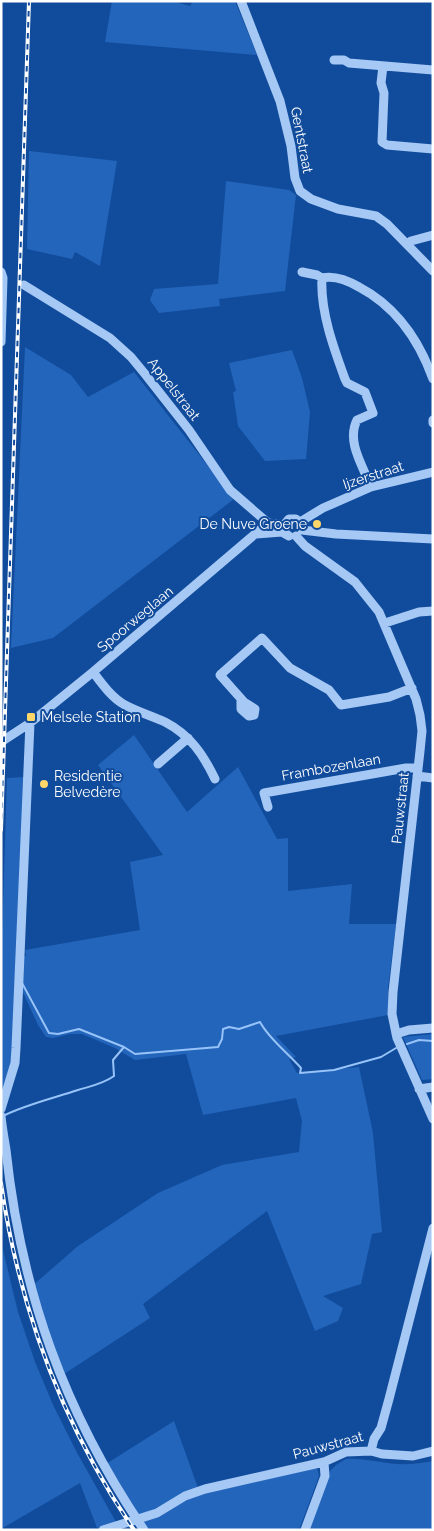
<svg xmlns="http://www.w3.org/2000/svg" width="434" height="1531" font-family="Raleway,sans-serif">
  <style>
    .green { fill: #2365bb }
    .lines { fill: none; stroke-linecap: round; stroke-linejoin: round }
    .stream { stroke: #97c3f8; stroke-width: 2 }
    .minor { stroke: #a5c8f5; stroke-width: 9 }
    .rail-casing { stroke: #fff; stroke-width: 4 }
    .rail { stroke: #114c9c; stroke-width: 2; stroke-dasharray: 5.5; stroke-linecap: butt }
    .poi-dot { fill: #ffd669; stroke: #114c9c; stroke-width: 2 }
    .labels { text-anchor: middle; stroke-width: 4; stroke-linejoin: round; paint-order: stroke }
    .street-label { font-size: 14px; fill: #fff; stroke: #114c9c }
    .poi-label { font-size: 14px; fill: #fff; stroke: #114c9c; text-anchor: start }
  </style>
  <rect width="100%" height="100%" fill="#114c9c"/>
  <path class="green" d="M112,1H172L190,6L193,1H235L257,55L105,42Z
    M29,151L117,161L100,266L75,252L72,259L27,249Z
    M226,181L289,190L296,195L285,291L219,299L220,306L159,313L150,300L154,289L218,284Z
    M25,347L71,375L88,397L134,372L234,499L53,638L11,648Z
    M292,350L302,378L310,412L306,459L265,461L238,426L233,392L236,391L229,363Z
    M134,735L187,812L238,767L277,839L288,838V891L352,884L349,924H396L388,988V1015L276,1036L296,1057L289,1059L297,1073L359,1067L373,1133L382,1232L372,1234L361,1284L323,1296L343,1308L338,1321L315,1331L267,1211L143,1304L150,1318L61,1376L31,1287L78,1246L158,1193L222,1165L299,1152L302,1121L296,1098L203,1115L186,1054L135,1060L115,1048L82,1034H70L53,1038L46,1037L38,1025L20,986L21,956H26L25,950L140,930L130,862L163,855L98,765Z
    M25,777L11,1068L1,1096V970L7,778Z
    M433,1034V1079L422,1080L403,1037Z
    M1,1242L18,1312L35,1362L54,1407L76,1451L116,1522L97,1528L80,1483L1,1529Z
    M174,1421L198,1488L153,1511L139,1516L106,1464Z
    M346,1459C364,1458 380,1463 397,1464C409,1465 421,1463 433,1461V1530H309L329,1472L336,1465Z
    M317,1468L319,1476L299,1530H146L143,1525L144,1522L187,1499L201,1494Z"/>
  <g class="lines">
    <path class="stream" d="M22,983L49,1033L58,1034L79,1029L124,1047L135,1054L218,1047L222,1039L223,1029L229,1027L239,1029L260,1022C269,1039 288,1053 301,1068L300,1073L334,1070L381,1057L396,1048
      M407,1044L419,1040L433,1041
      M5,1115C28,1104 54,1098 78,1090C91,1086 103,1084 114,1076L113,1060L124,1047"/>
    <path class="minor" d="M241,1L280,101L291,146L295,178L300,191L311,199L338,209L376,216L387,224L433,271
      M334,60H344L349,63L433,70
      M383,66L381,83L384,93L382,142L387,145L433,149
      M407,244L411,241L433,235
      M1,272L3,278L1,342
      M302,272L317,275L322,278C335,275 347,280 359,287C397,307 419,340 433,379
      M322,278C320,311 334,349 345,379L347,383L365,392L373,413L357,420C346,442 363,466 371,487
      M24,285L110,338L131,357L145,374L189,430L230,490L268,523L284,525
      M433,420V423
      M300,522L323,508L371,487L433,472
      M302,530L336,534L433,539
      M285,532L284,525L289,519H296L302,526
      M256,534L282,532L289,536
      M296,536L305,546L355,582L379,612L416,699L420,715L422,731L420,751L393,992L392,1014L397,1038L433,1119
      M385,623L419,612L433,611
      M93,672C102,684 112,698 125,705C138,712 152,716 165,722C190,735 203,754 215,779
      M241,700V709L249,716L254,715L255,709L244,702L220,675L262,638L290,668L329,690L341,705L389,697L412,688
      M1,742L30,723L93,672L268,523
      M158,764L188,738
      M417,776L433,778
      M268,807L264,793L406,768H418
      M396,1034L409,1030L433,1028
      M419,1089L433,1087
      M1,1109L15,1063L16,1048L30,723
      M1,1116C2,1127 4,1138 6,1150C21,1291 64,1412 144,1530
      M371,1451L374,1439L381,1428L389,1399L433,1228
      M103,1530L157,1513L185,1496L205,1489L324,1462L346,1452L371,1451L382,1454L413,1456L433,1451
      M305,1530L325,1476L324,1462"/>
    <defs>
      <path id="rail" d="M1,830L29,1
        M1,1183C19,1308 63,1426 134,1530"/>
    </defs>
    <use href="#rail" class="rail-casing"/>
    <use href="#rail" class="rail"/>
  </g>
  <g class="poi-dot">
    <circle cx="317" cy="524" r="5"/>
    <rect x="26" y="712" width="10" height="10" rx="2.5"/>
    <circle cx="44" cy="784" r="5"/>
  </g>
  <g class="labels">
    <g class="street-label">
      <text transform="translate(302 140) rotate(79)" y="5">Gentstraat</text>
      <text transform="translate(174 389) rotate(52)" y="5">Appelstraat</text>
      <text transform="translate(373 475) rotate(-18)" y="5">Ijzerstraat</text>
      <text transform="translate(135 619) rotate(-40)" y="5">Spoorweglaan</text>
      <text transform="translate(331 767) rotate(-10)" y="5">Frambozenlaan</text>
      <text transform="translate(400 808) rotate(-84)" y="5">Pauwstraat</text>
      <text transform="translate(328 1445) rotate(-15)" y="5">Pauwstraat</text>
    </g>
    <g class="poi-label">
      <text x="307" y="529" text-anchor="end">De Nuve Groene</text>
      <text x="41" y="722">Melsele Station</text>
      <text x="54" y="781">Residentie<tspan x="54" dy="16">Belvedère</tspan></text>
    </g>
  </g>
  <rect width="434" height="1531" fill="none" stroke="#ffffff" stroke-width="5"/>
</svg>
